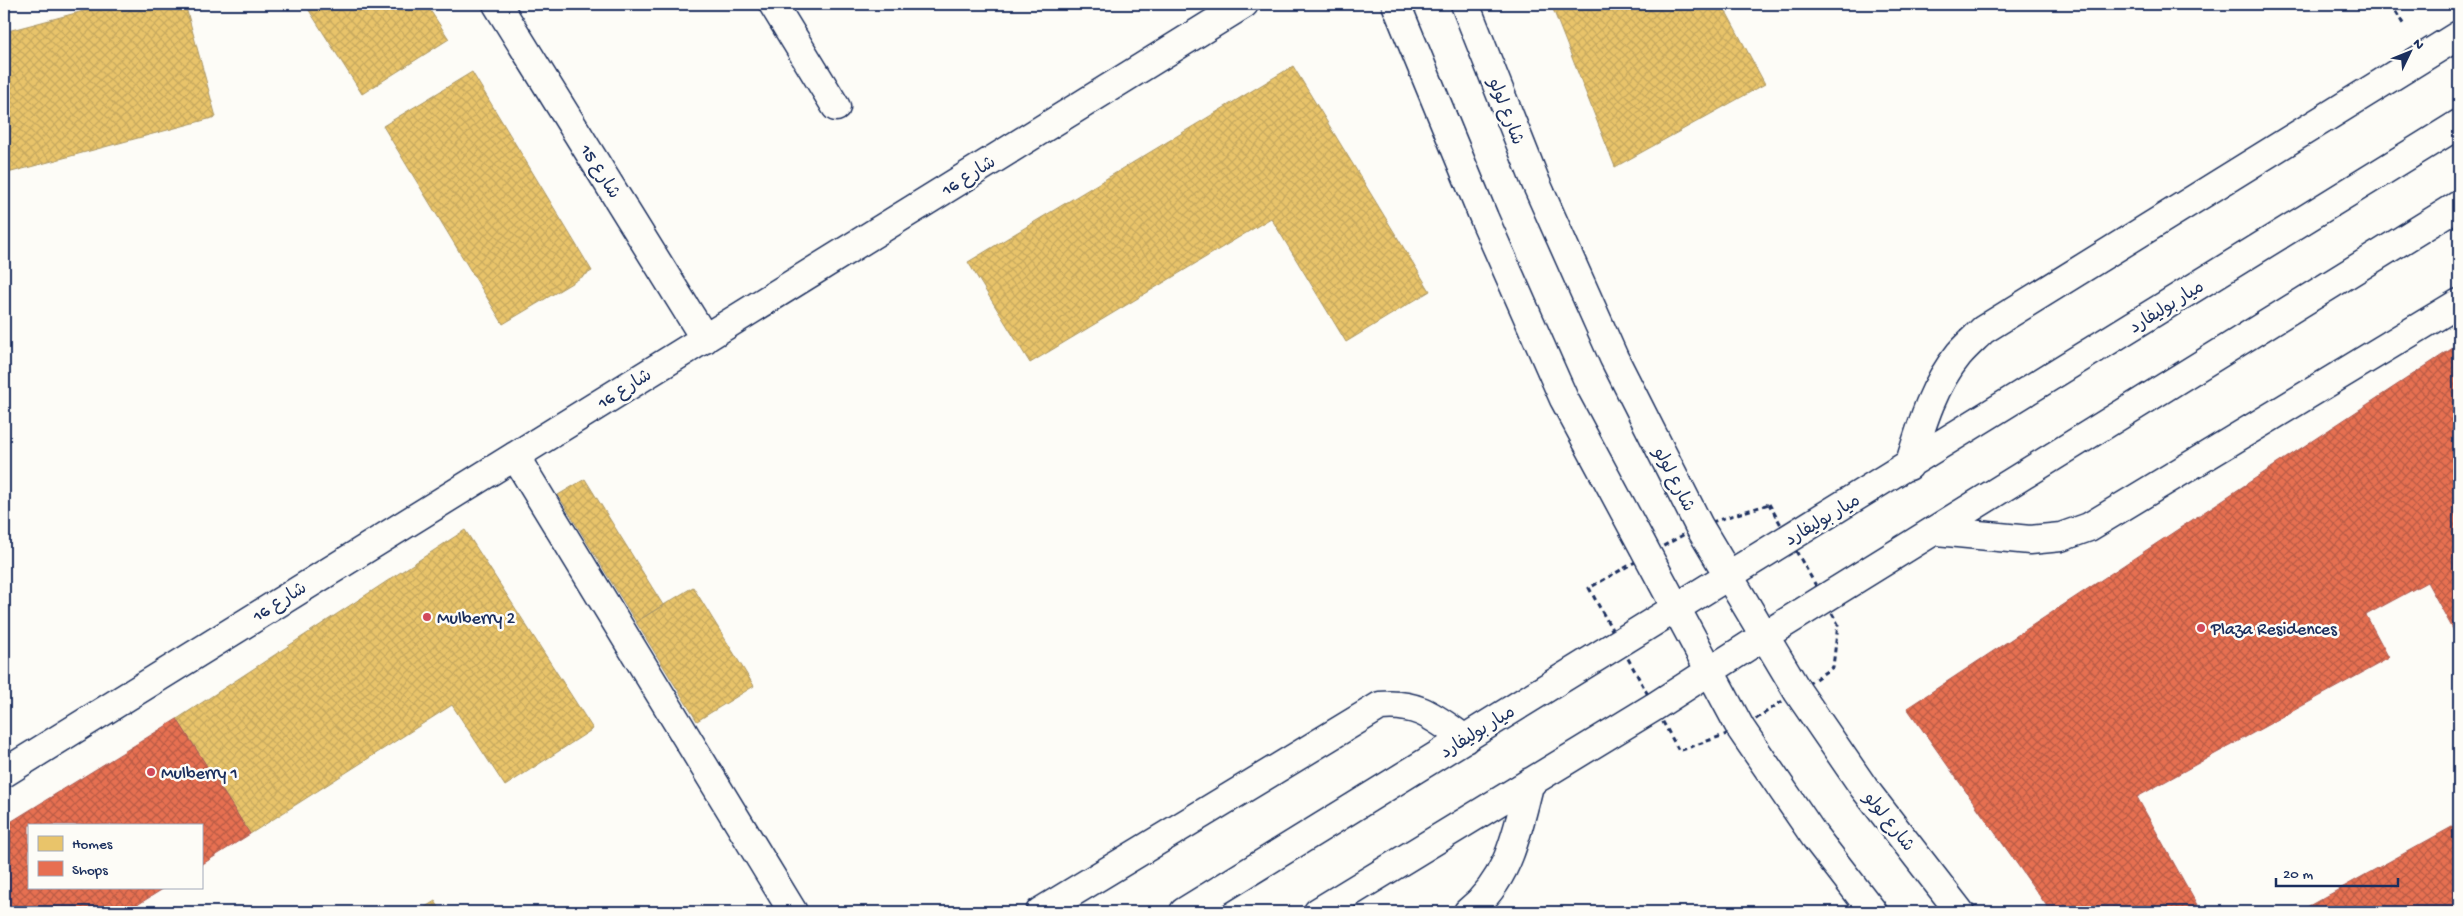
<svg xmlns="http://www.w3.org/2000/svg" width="2463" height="916" font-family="'Gochi Hand','Playpen Sans Arabic',sans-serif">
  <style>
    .homes { fill: url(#homes-cross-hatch); stroke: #ab9766 }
    .shops { fill: url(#shops-cross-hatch); stroke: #aa5c55 }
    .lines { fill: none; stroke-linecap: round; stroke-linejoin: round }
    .minor-casing { stroke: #1b2f5e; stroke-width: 31 }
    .path { stroke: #1b2f5e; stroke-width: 3; stroke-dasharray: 5 4; stroke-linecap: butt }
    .minor { stroke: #fdfcf7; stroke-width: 28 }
    .poi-dot { fill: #d1495b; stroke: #fdfcf7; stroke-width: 2 }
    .labels { text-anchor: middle; stroke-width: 5; stroke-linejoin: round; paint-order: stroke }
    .street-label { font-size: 18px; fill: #1b2f5e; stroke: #fdfcf7 }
    .poi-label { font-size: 18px; fill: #1b2f5e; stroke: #fdfcf7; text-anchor: start }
  </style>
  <defs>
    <pattern id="homes-cross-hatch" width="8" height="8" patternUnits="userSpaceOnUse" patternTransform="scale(1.25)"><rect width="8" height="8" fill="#e9c46a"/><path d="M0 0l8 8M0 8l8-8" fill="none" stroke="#c7a95e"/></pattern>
    <pattern id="shops-cross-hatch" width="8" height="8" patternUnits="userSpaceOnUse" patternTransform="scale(1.25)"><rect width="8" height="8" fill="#e76f51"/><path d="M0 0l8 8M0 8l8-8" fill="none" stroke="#ba5c46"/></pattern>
  </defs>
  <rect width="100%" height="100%" fill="#fdfcf7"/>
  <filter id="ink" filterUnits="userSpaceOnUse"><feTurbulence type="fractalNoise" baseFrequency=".02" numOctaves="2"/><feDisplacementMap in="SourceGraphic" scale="10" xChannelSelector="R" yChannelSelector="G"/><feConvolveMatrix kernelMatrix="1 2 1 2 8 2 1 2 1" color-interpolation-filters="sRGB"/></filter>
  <g filter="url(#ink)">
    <path class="homes" d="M110,4H185L216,117L4,174V32Z
      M305,4H426L449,39L362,94Z
      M1551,4H1722L1765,84L1615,167Z
      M1293,66L1430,291L1346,342L1271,218L1030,363L968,262Z
      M472,72L592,271L503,324L383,126Z
      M585,479L663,605L636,622L558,495Z
      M465,530L593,729L505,786L452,705L250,834L177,719Z
      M693,587L754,686L697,721L636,622Z
      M435,901L442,912H417Z"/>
    <path class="shops" d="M2459,344V640L2427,582L2366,615L2389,658L2137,797L2201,912H2051L1907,708Z
      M177,719L250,834L201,865V825H29V887H166L126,912H4V826Z
      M2459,823V912H2298Z"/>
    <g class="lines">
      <defs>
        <path id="minor" d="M497,4L705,339
          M773,4L836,107
          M1396,4L1484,218L1564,399L1741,729L1815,837L1873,912
          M1465,4L1536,183L1614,358L1699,526L1798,692L1864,788L1960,912
          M515,456L793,912
          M1909,466C1921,427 1932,387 1959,354C1966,346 1975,338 1983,330L2459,35
          M1937,531L2030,540L2061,537L2089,527L2459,303
          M4,773L1244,4
          M1040,912L1380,706C1418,702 1435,718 1465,739
          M1184,912L2459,124
          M1318,912L1654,707L1764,636L2459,205
          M1468,912C1510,879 1517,831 1530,782"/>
      </defs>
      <use href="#minor" class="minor-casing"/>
      <path class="path" d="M2391,4L2405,27
        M1769,504L1838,624L1833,667L1741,729L1679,751L1589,588L1699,526Z"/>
      <use href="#minor" class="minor"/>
    </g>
  </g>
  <g class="poi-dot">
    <circle cx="427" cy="617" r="5"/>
    <circle cx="2201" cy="628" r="5"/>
    <circle cx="151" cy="772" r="5"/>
  </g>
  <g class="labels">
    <g class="street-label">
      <text transform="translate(1507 111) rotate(69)" y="6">شارع لولو</text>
      <text transform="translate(601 171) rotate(58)" y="6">شارع 15</text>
      <text transform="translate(968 175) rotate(-32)" y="6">شارع 16</text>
      <text transform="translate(2166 306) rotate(-32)" y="6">ميار بوليفارد</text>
      <text transform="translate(624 388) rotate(-32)" y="6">شارع 16</text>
      <text transform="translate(1675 479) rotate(63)" y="6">شارع لولو</text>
      <text transform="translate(1822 519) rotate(-31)" y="6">ميار بوليفارد</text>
      <text transform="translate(279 601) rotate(-32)" y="6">شارع 16</text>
      <text transform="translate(1477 731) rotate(-32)" y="6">ميار بوليفارد</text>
      <text transform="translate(1890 821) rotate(52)" y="6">شارع لولو</text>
    </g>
    <g class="poi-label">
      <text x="437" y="623">Mulberry 2</text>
      <text x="2211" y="634">Plaza Residences</text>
      <text x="161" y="778">Mulberry 1</text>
    </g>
  </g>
  <rect width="2463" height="916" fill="none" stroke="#fdfcf7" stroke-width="20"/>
  <rect x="10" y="10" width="2443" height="896" fill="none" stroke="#1b2f5e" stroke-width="2" filter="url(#ink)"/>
  <rect x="28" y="824" width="175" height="65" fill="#fdfcf7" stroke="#a3aaba"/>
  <rect x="38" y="836" width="25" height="15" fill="#e9c46a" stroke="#a3aaba"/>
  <text x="72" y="848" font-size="15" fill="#1b2f5e">Homes</text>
  <rect x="38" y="861" width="25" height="15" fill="#e76f51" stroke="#a3aaba"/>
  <text x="72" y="874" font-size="15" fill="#1b2f5e">Shops</text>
  <g transform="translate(2410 52) rotate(47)" stroke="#fdfcf7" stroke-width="4" paint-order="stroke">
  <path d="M0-4L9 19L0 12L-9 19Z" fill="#1b2f5e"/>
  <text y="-8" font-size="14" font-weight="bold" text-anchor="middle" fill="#1b2f5e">N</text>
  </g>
  <path d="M2276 878v8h122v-8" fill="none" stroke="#1b2f5e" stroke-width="2.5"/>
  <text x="2283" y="878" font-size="15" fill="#1b2f5e" stroke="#fdfcf7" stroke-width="4" paint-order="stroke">20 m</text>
</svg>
